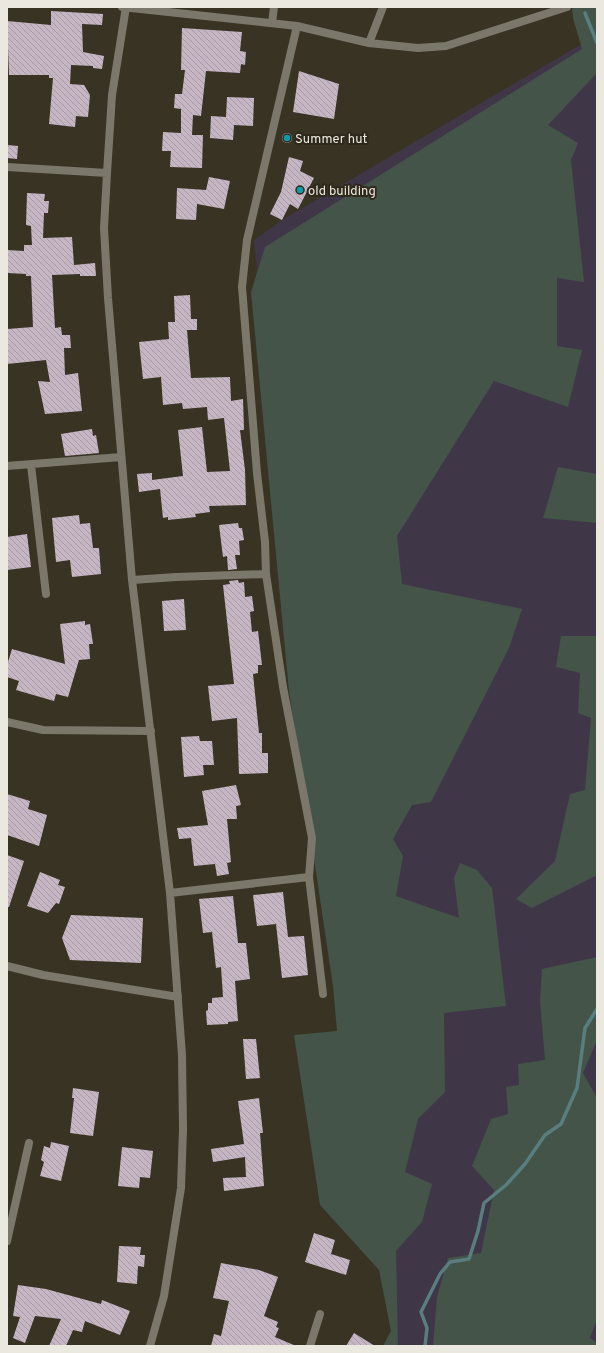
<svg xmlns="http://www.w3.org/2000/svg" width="604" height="1353" font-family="Overpass,sans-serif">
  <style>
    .education { fill: #3f3748 }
    .grass { fill: #445448 }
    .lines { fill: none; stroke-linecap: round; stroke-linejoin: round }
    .stream { stroke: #587e80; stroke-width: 3.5 }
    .building { fill: url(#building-back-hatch) }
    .minor { stroke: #7b776a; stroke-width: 8 }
    .culture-dot { fill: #0f9aa8; stroke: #2e291b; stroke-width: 1.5 }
    .labels { text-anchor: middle; stroke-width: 4; stroke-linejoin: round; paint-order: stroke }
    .poi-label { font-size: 13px; fill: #ebe8df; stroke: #2e291b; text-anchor: start }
  </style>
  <defs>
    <pattern id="building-back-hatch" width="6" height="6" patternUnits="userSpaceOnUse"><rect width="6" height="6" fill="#c6b6c4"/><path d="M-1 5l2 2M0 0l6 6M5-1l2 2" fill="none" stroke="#a69aa4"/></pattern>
  </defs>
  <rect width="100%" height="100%" fill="#393324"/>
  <path class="education" d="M597,35V1346H389L397,1328L313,805L254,240L282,220Z"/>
  <path class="grass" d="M572,7H597V73L548,125L578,143L571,160L584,282L557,278V346L582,350L568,407L494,381L397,536L402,584L522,609L509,648L431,802L412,805L393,839L403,856L396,896L459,918L454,878L460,863L477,870L492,888L506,1006L444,1013L445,1092L418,1119L405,1172L432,1184L422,1222L396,1251L398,1346H383L391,1331L379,1270L320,1205L294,1035L337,1031L333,986L289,691L251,292L265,247L582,49L573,18Z
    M558,467L597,474V523L543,518Z
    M561,636H597V878L595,876L532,908L516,899L555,861L570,794L585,790L591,718L578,713L580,673L556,667Z
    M597,957V1040L583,1073L597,1098V1319L590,1338L597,1343V1346H433L437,1297L448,1258L481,1253L494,1190L472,1166L491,1119L508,1114L506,1087L519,1085L518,1064L545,1060L540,1001L542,969Z"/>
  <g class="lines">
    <path class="stream" d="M585,13L597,43
      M425,1346L427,1328L421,1312L440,1274L450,1262L469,1259L478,1231L484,1203L506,1185L525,1164L545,1135L561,1124L577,1088L585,1028L597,1009"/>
  </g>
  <path class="building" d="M51,11L103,14L102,25L82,24L83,52L104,56L102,69L93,68V66L71,65L70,84L84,85L90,95L88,117L76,116L75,127L49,124L53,78H49V75H9L7,21L51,25Z
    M182,28L242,32L240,51L246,52L245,65L241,64L240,73L206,71L201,116L193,115L192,135H203L202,168L170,167L171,151H162L163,132L181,133V109L174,108L175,94H182L185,70H181Z
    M299,71L339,84L334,119L293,112Z
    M227,97L254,98L253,126L234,125L233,140L210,138L211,116L226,117Z
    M282 138a5 5 0 1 1 10 0a5 5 0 1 1-10 0Z
    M7,145L18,146L17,159L7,158Z
    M289,157L303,161L300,171L314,178L298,209L290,204L282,220L270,214L281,192Z
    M209,177L230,181L224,209L197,204L196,220L176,219L177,188L206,190Z
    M27,193L45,194L44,201H49L48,213H44L43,238L72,237L74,265L95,263L96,276H80V274L52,275L55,328L61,327L62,335H70L71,348H64L65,375L78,373L82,411L45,414L38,381L50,382L46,360L7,364V329L33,327L31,276H26V274L7,273V250L24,251V245H32L31,226L26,225Z
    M190,295L191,319H197V330H187L191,378L230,377L231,401L243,399L244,430H240L245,470L246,505L209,506L210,512L195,514L196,517L168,520V517L163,518L160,489L139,492L137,474L152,473V480L183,476L178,430L202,427L207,472L230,471L224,418L208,420L207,407L183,409L182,403L163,405L161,377L143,379L139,342L169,339L168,322H175L174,296Z
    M92,429L93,436L96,435L99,453L65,456L61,434Z
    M79,515L80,524L90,523L93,548H99L101,574L72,577L70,560L56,562L52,518Z
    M238,523L239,528H242L244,540L239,541L240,555H235L237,569L228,570L227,556L223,557L219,525Z
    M27,534L31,567L7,570V537Z
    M238,580L239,583L244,582L245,597L252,596L254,611L250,612L252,632L258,631L262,665H258V673L253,674L259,733H262V753H268V773L239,774L237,718L212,721L208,686L234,684L223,585L230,584L229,581Z
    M184,599L186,630L164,631L162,601Z
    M85,621V625L90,624L93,644H89L90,659L79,660L68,697L56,694L54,701L16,690L19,681L7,677V665L12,649L65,664L60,624Z
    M199,736L200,741H212L214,765H203L204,775L184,777L181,737Z
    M236,785L241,805L236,806L237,819H227L231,862L227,863L229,874L217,876L215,864L194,866L191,838L179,839L177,828L208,825L202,791Z
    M7,794L30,801L28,809L47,815L39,846L7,835Z
    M7,855L24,861L9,907H7Z
    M40,872L60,880L58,885L65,887L59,904L56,903L48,913L27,906Z
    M283,892L288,937L304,936L308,975L282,978L276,924L257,926L253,895Z
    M233,896L238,943H246L250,979L235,981L238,1021L228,1022V1024L207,1025L206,1011L208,1010V1003H212V998L223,997L221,967L216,968L212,932L203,933L199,899Z
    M71,915L143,918L141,963L70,960L62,938Z
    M243,1039H256L260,1078L246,1079Z
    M73,1088L99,1092L93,1136L70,1133L74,1098H72Z
    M259,1098L263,1133H260L264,1186L224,1191L223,1178L246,1177L245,1157L213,1162L211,1149L244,1144L238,1101Z
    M51,1142L69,1146L61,1181L40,1176L44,1162L41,1160L44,1146L50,1148Z
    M122,1147L153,1151L150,1178L140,1177L139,1188L118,1186Z
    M314,1233L335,1240L331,1254L350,1260L346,1275L305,1262Z
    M119,1246L141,1247L140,1255H145L144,1267L138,1266L137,1284L117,1282Z
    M221,1263L259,1270L278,1277L264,1316L278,1322L276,1327L279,1328L275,1337L296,1346H211L214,1334L221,1336L229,1301L213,1298Z
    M18,1285L46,1289L101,1304L102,1300L130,1311L120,1335L85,1321L82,1332L73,1330L66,1346H49L61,1319L35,1316L25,1343L13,1338L20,1317L13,1316Z
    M354,1333L375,1346H346Z"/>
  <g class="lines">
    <path class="minor" d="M122,7L297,26L369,43L418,48L446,46L567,7
      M126,7L112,95L107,173L104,228L108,298L132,580L170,893L182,1055L183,1129L181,1188L164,1296L150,1346
      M272,23L274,7
      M297,26L247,240L242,287L257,473L265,542L266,574L283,687L312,838L309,877L323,994
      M369,43L383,7
      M7,167L107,173
      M31,465L46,594
      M7,466L121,457
      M132,580L176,577L266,574
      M7,722L43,730L151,731
      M170,893L309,877
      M7,966L43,975L178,997
      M7,1241L29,1143
      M310,1346L320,1314"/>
  </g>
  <g class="culture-dot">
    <circle cx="287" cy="138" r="4"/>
    <circle cx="300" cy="190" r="4"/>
  </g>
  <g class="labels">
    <g class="poi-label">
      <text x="295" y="143">Summer hut</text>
      <text x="308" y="195">old building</text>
    </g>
  </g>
  <rect width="604" height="1353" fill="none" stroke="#ebe8df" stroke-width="16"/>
</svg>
